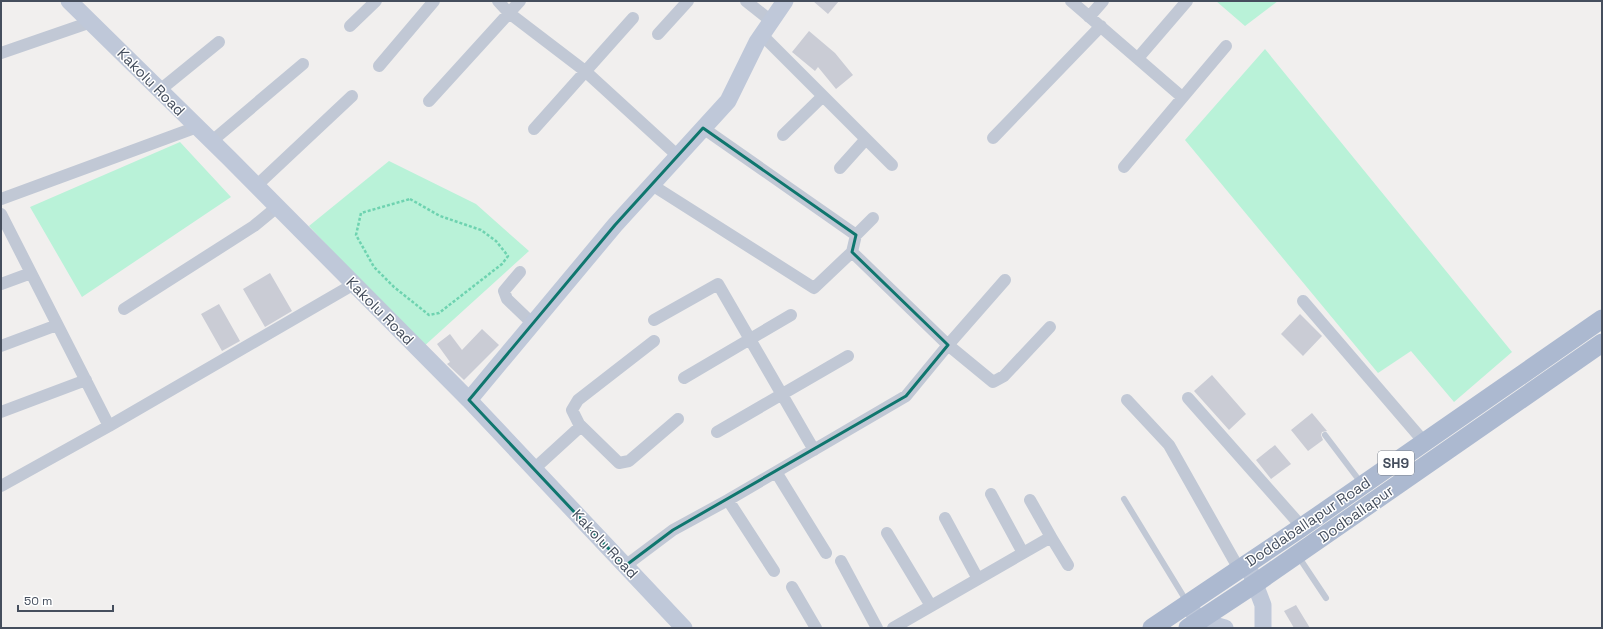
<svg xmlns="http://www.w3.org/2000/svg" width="1603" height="629" font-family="'Space Grotesk',sans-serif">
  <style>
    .green { fill: #b9f2d8 }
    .building { fill: #caccd5 }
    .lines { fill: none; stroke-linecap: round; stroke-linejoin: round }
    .path { stroke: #6ed3b0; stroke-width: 2.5; stroke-dasharray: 3 2; stroke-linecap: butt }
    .lane { stroke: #c1c8d5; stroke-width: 6 }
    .street { stroke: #c1c8d5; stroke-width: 12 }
    .secondary { stroke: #bfc8d9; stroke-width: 17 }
    .primary { stroke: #acb9d0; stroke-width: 19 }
    .marked { fill: none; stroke: #0f766e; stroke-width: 3; stroke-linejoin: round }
    .labels { text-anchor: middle; stroke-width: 3; stroke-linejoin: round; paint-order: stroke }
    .shield { fill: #fff; stroke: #7d838e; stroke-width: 1 }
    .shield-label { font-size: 14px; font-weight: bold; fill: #454e5d }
    .street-label { font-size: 15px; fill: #454e5d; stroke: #fff }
  </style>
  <rect width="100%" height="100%" fill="#f1efee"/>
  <path class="green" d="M1216,1H1278L1245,26Z
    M1265,49L1512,352L1454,402L1411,351L1378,373L1185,140Z
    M180,142L231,197L82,297L30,207Z
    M389,161L476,204L529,251L422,348L309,226Z"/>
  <path class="building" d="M813,1H839L828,14Z
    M809,31L835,53L853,75L836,89L818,67L815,71L792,52Z
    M270,273L292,311L265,327L243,289Z
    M219,304L240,341L222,351L201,314Z
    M1300,314L1322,336L1303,356L1281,334Z
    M482,329L499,345L464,380L447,364L450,362L437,344L450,334L462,350Z
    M1212,375L1246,414L1229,430L1194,391Z
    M1312,413L1327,431L1322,432L1321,435L1323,440L1308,451L1291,430Z
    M1275,445L1291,464L1271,479L1256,460Z
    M1296,605L1310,628H1294L1284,611Z"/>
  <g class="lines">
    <path class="path" d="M410,199L440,216L481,230L496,241L508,256L502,264L439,313L429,315L394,287L374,267L356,235L361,213Z"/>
    <path class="lane" d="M1325,435L1362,484
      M1124,499L1187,602
      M1298,556L1326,598"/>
    <path class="street" d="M498,1L509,13L585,71L678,156
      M746,1L771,21
      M1071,1L1182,97
      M1089,17L1103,1
      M350,26L376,1
      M658,34L688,1
      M762,35L892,165
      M1,53L91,22
      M1138,58L1187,1
      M379,66L434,1
      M160,90L219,42
      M429,101L520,1
      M534,129L633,18
      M783,135L823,96
      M993,138L1101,26
      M212,141L303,64
      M1124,167L1226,46
      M840,168L866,139
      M652,185L814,288L852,252L856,235L703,128
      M256,186L352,96
      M1,199L197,127
      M1,214L109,426L354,284
      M856,235L873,218
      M520,272L504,291L507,299L532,323
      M1005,280L948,345L993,382L1004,376L1050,327
      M1,284L31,273
      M1303,301L1425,443
      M124,309L254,226L277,207
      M654,320L718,284L814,450
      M654,341L578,400L572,410L579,424L619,463L629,461L678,419
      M1,346L57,325
      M684,378L791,315
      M1188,398L1302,527
      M1127,400L1169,445L1239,569
      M1,412L86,380
      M717,432L848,356
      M534,469L581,426
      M776,472L826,553
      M1,486L109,426
      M991,494L1023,553
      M728,500L774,571
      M945,518L978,579
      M887,533L931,606
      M1051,537L1068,565
      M841,561L877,628
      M625,566L673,530L728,500L906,396L948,345L852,252
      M792,587L816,628
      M893,628L1051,537L1030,500"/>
    <path class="secondary" d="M69,1L229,158L469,400L684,628
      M469,400L615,225L728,101L757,42L785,1
      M1247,563L1263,605V628
      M1187,603L1199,621L1225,628"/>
    <path class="primary" d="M1152,628L1302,527L1602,319
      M1188,628L1256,583L1602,343"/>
  </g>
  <path class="marked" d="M703,128L856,235L852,252L948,345L906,396L673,530L625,566L469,400L615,225Z"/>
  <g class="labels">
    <rect class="shield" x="1378" y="451" width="36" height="24" rx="3"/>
    <g class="shield-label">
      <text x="1396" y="468">SH9</text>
    </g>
    <g class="street-label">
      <text transform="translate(151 82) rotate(45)" y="5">Kakolu Road</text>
      <text transform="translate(380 311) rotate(45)" y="5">Kakolu Road</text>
      <text transform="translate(1356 514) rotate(-35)" y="5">Dodballapur</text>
      <text transform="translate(1308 522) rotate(-34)" y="5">Doddaballapur Road</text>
      <text transform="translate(605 544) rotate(47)" y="5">Kakolu Road</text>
    </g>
  </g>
  <rect width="1603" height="629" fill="none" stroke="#454e5d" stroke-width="4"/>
  <path d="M18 605v6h95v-6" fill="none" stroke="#454e5d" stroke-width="2"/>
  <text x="24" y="605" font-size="12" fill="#454e5d" stroke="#ffffff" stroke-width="3" paint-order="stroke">50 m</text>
</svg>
